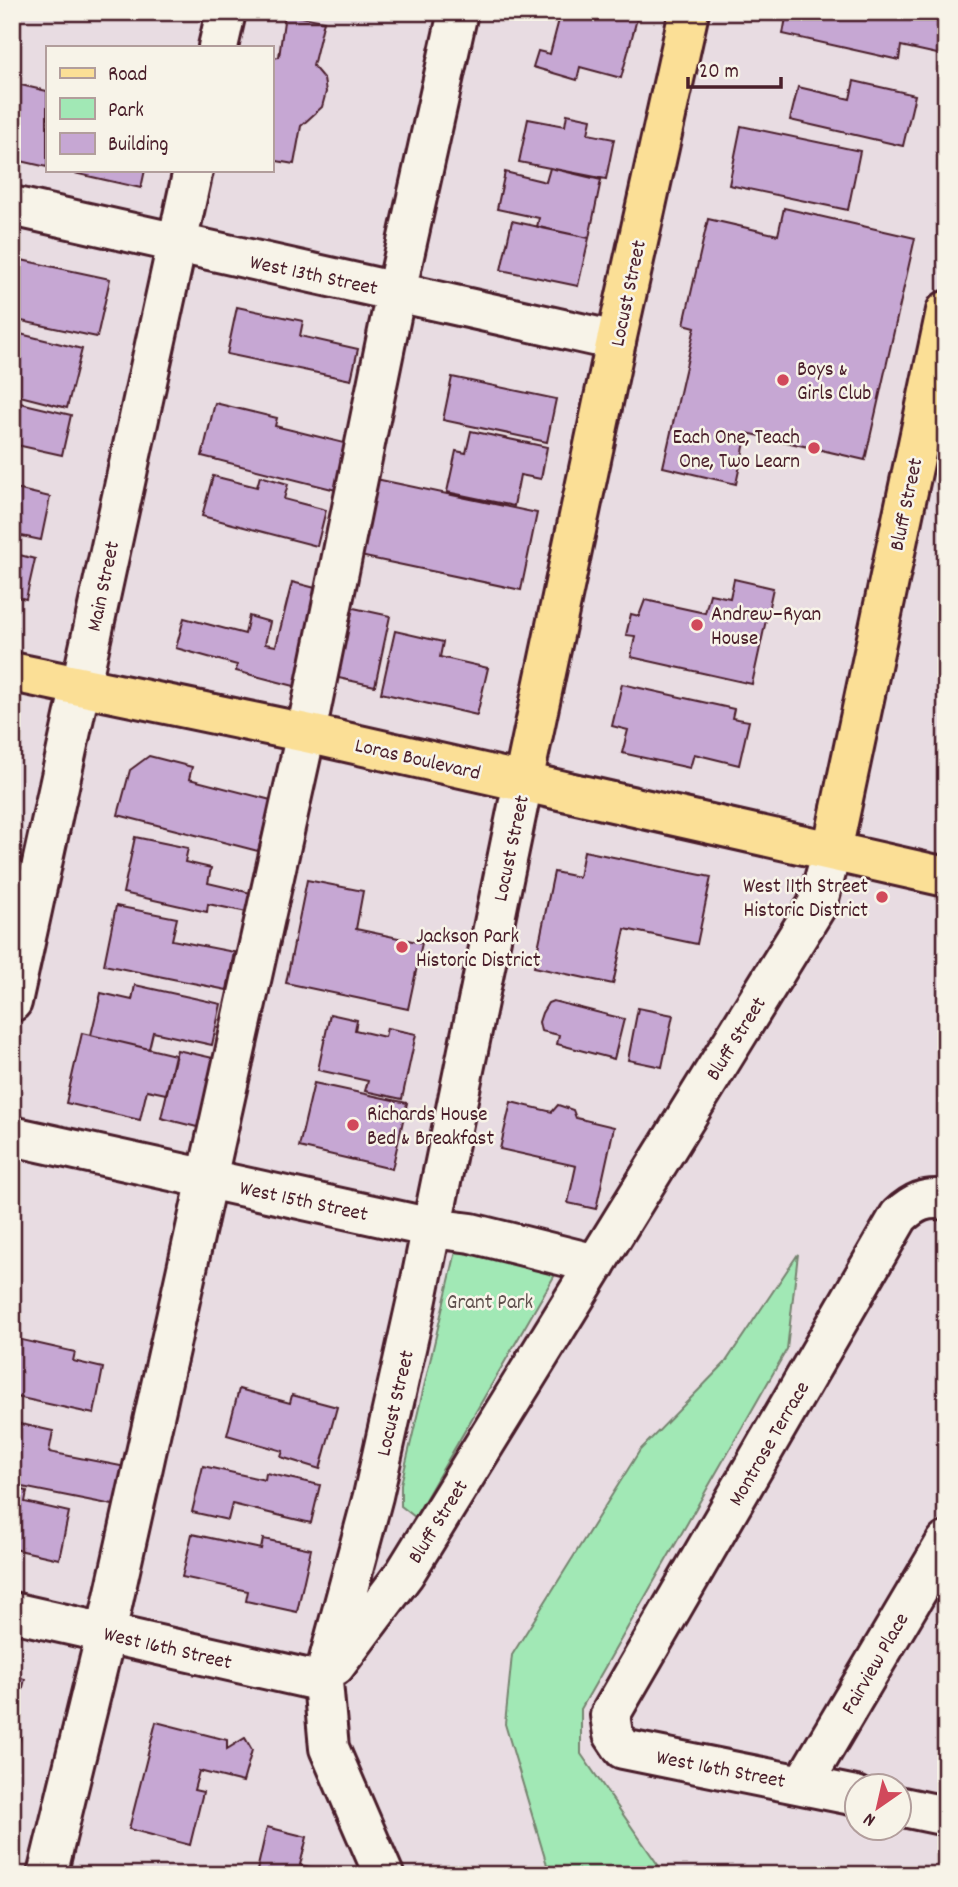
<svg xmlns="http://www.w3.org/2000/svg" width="958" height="1887" font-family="Dekko,sans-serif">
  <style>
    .green { fill: #a1e8b5; stroke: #768470; stroke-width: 2 }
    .building { fill: #c6a7d3; stroke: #4a1f2b; stroke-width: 2 }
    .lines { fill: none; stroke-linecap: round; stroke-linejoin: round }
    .minor-casing { stroke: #4a1f2b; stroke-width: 44 }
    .major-casing { stroke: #4a1f2b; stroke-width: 44 }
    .minor { stroke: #f7f3e8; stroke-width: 38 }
    .major { stroke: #fbdf96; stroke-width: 38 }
    .poi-dot { fill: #d1495b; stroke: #f7f3e8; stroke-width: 2.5 }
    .labels { text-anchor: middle; stroke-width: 5; stroke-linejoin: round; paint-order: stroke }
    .street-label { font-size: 21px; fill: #4a1f2b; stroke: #f7f3e8 }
    .poi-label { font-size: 21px; fill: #4a1f2b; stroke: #f7f3e8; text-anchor: start }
    .park-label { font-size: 21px; fill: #60514e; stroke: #f7f3e8 }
  </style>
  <rect width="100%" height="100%" fill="#e8dce2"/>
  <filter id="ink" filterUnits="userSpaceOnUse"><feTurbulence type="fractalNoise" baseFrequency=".0143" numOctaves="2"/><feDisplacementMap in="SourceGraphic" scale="14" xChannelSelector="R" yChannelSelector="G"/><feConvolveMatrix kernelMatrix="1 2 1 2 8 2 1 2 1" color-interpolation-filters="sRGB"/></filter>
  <g filter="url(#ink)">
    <path class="green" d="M457,1247L556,1273L415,1517L401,1506V1484Z
      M798,1254L787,1349L581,1709V1754L665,1875H550L505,1724L512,1655L640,1450L725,1363Z"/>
    <path class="building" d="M561,12H628L638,15L621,78L580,67L577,80L533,67L538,51L550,54Z
      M787,12H946V56L901,46L899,60L783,34Z
      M285,14L324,21L313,66L324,79L326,92L322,107L301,126L294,164L271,160V58L279,57Z
      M854,81L915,95L903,146L790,120L798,87L850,99Z
      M12,83L47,91V167L12,159Z
      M567,114L591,119L588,134L614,139L606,179L519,162L528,119L565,126Z
      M741,126L860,151L848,210L729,185Z
      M550,168L601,180L589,238L537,227L539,218L497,209L505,172L546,182Z
      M61,170H145L141,188Z
      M784,208L915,238L865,460L747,433L736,484L663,467L695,327L684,324L708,219L778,235Z
      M512,221L589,238L578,286L501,270Z
      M12,258L110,279L97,337L12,319Z
      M237,307L303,321L300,336L358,349L351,380L227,354Z
      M12,332L82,349L67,408L12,394Z
      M452,377L556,399L547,442L443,420Z
      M12,401L71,415L62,455L12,444Z
      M215,403L277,418L275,426L352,445L340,491L202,456Z
      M471,431L547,447L541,479L520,475L514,506L447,492L456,451L466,453Z
      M213,476L257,487L260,476L288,484L284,499L326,510L317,546L202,516Z
      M376,479L537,513L521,590L360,556Z
      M12,488L50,497L41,540L12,534Z
      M12,553L35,559L26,599L12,596Z
      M734,579L773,588L752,684L631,657L635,636L626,635L631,614L639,616L645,600L705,613L710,594L730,598Z
      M292,582L323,590L298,687L236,671L237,665L176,648L184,618L245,634L249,616L270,622L265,644L276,646Z
      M349,607L390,616L375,686L334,677Z
      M395,631L443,642L440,657L488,668L477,715L381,693Z
      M622,684L734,709L732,718L749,721L739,765L694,754L690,768L622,753L628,730L612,726Z
      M149,756L192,767L189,779L271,800L258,851L118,815L130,770Z
      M135,837L188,848L185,862L211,868L208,883L251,893L247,912L208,904L207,912L123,893Z
      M584,851L711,877L697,944L625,929L613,984L534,967L554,872L579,877Z
      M307,880L363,891L356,929L422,943L408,1009L286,983Z
      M116,906L177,918L172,940L234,952L227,990L104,965Z
      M135,985L221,1004L212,1045L153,1032L149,1049L91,1035L101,993L132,1000Z
      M553,1001L624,1019L614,1059L557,1044L559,1035L541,1031L539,1022L542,1013L548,1003Z
      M638,1008L673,1015L662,1067L628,1060Z
      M330,1014L357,1020L355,1030L385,1037L387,1028L416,1034L402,1099L365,1091L368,1081L318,1070Z
      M82,1033L175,1055L166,1094L147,1090L140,1120L66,1103Z
      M177,1050L222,1060L205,1129L161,1118Z
      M314,1083L407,1103L392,1169L299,1147Z
      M511,1102L552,1112L558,1105L573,1110L576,1118L614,1127L596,1209L568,1203L576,1166L500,1149Z
      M13,1338L75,1352L73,1361L103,1368L94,1414L12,1396Z
      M239,1389L290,1403L292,1395L337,1407L320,1469L281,1457L283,1451L227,1435Z
      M12,1422L53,1431L49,1452L126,1467L118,1506L12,1485Z
      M203,1466L265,1480L266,1473L320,1485L311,1523L232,1504L228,1520L192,1512Z
      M12,1488L27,1491L25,1502L69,1512L59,1559L14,1549L12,1558Z
      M192,1534L261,1549L263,1539L311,1549L297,1612L246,1601L248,1591L182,1577Z
      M12,1676L25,1679L15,1720H12Z
      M156,1722L227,1740V1749L245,1738L252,1750L243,1782L199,1771L194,1790L203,1792L190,1845L129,1829Z
      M12,1736L20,1738L12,1775Z
      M267,1827L307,1837L300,1865L325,1870L324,1875H256Z"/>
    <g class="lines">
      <defs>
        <path id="minor" d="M218,47L226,12
          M12,206L616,341
          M12,1002L193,170
          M12,1136L432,1228L471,1233L596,1264
          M12,1612L323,1682
          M335,1666L405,1573L817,905L832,851
          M803,1784L946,1542
          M856,1796L623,1749L613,1734L610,1715L899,1216C913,1203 926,1196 946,1200
          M898,1806L946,1816
          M47,1875L106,1633L306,733L396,292L458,12
          M384,1875L329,1748L323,1682L373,1496L417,1299L523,782"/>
        <path id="major" d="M12,672L306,733L946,877
          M523,782L616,341L689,12
          M832,851L946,311"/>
      </defs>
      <use href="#minor" class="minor-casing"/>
      <use href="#major" class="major-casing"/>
      <use href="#minor" class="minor"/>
      <use href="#major" class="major"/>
    </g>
  </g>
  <g class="poi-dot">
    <circle cx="783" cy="380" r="7"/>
    <circle cx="814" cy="448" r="7"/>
    <circle cx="697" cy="625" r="7"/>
    <circle cx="882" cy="897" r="7"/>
    <circle cx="402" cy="947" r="7"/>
    <circle cx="353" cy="1125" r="7"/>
  </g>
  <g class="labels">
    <g class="street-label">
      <text transform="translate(314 274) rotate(12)" y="7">West 13th Street</text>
      <text transform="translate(627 293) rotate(-78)" y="7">Locust Street</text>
      <text transform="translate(905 504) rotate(-78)" y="7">Bluff Street</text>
      <text transform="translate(102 586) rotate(-78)" y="7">Main Street</text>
      <text transform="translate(418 758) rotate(13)" y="7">Loras Boulevard</text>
      <text transform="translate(510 848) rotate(-78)" y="7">Locust Street</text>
      <text transform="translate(735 1038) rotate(-58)" y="7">Bluff Street</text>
      <text transform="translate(304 1200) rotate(12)" y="7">West 15th Street</text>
      <text transform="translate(394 1403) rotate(-77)" y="7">Locust Street</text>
      <text transform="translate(768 1443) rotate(-60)" y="7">Montrose Terrace</text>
      <text transform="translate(437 1521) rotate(-58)" y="7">Bluff Street</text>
      <text transform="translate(168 1647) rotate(13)" y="7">West 16th Street</text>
      <text transform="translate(874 1663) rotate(-60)" y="7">Fairview Place</text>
      <text transform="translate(721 1768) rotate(11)" y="7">West 16th Street</text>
    </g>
    <g class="poi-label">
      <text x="797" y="375">Boys &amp;<tspan x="797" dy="24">Girls Club</tspan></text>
      <text x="800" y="443" text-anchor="end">Each One, Teach<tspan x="800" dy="24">One, Two Learn</tspan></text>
      <text x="711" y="620">Andrew–Ryan<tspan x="711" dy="24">House</tspan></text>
      <text x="868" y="892" text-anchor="end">West 11th Street<tspan x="868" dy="24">Historic District</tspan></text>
      <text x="416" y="942">Jackson Park<tspan x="416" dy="24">Historic District</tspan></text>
      <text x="367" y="1120">Richards House<tspan x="367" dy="24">Bed &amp; Breakfast</tspan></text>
    </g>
    <g class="park-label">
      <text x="490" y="1308">Grant Park</text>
    </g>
  </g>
  <rect width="958" height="1887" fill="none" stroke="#f7f3e8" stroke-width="42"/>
  <rect x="21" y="21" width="916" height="1845" fill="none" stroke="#4a1f2b" stroke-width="2.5" filter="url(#ink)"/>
  <rect x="46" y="46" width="228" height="126" fill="#f7f3e8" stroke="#b29e9c" stroke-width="2"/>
  <rect x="60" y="68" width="35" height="10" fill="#fbdf96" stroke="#b29e9c" stroke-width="2"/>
  <text x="108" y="80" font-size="21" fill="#4a1f2b">Road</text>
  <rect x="60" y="98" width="35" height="21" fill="#a1e8b5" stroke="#b29e9c" stroke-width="2"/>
  <text x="108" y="116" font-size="21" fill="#4a1f2b">Park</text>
  <rect x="60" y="133" width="35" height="21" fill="#c6a7d3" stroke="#b29e9c" stroke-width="2"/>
  <text x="108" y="150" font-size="21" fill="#4a1f2b">Building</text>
  <g transform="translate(878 1807) rotate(214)"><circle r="33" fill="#f7f3e8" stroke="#b29e9c" stroke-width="2"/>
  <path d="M0-5L12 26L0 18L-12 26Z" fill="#d1495b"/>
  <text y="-10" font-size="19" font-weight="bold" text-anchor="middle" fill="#4a1f2b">N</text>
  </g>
  <path d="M688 77v10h93v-10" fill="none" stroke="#4a1f2b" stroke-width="3.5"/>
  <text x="699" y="77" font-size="21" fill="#4a1f2b" stroke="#f7f3e8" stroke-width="5" paint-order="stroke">20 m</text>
</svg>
